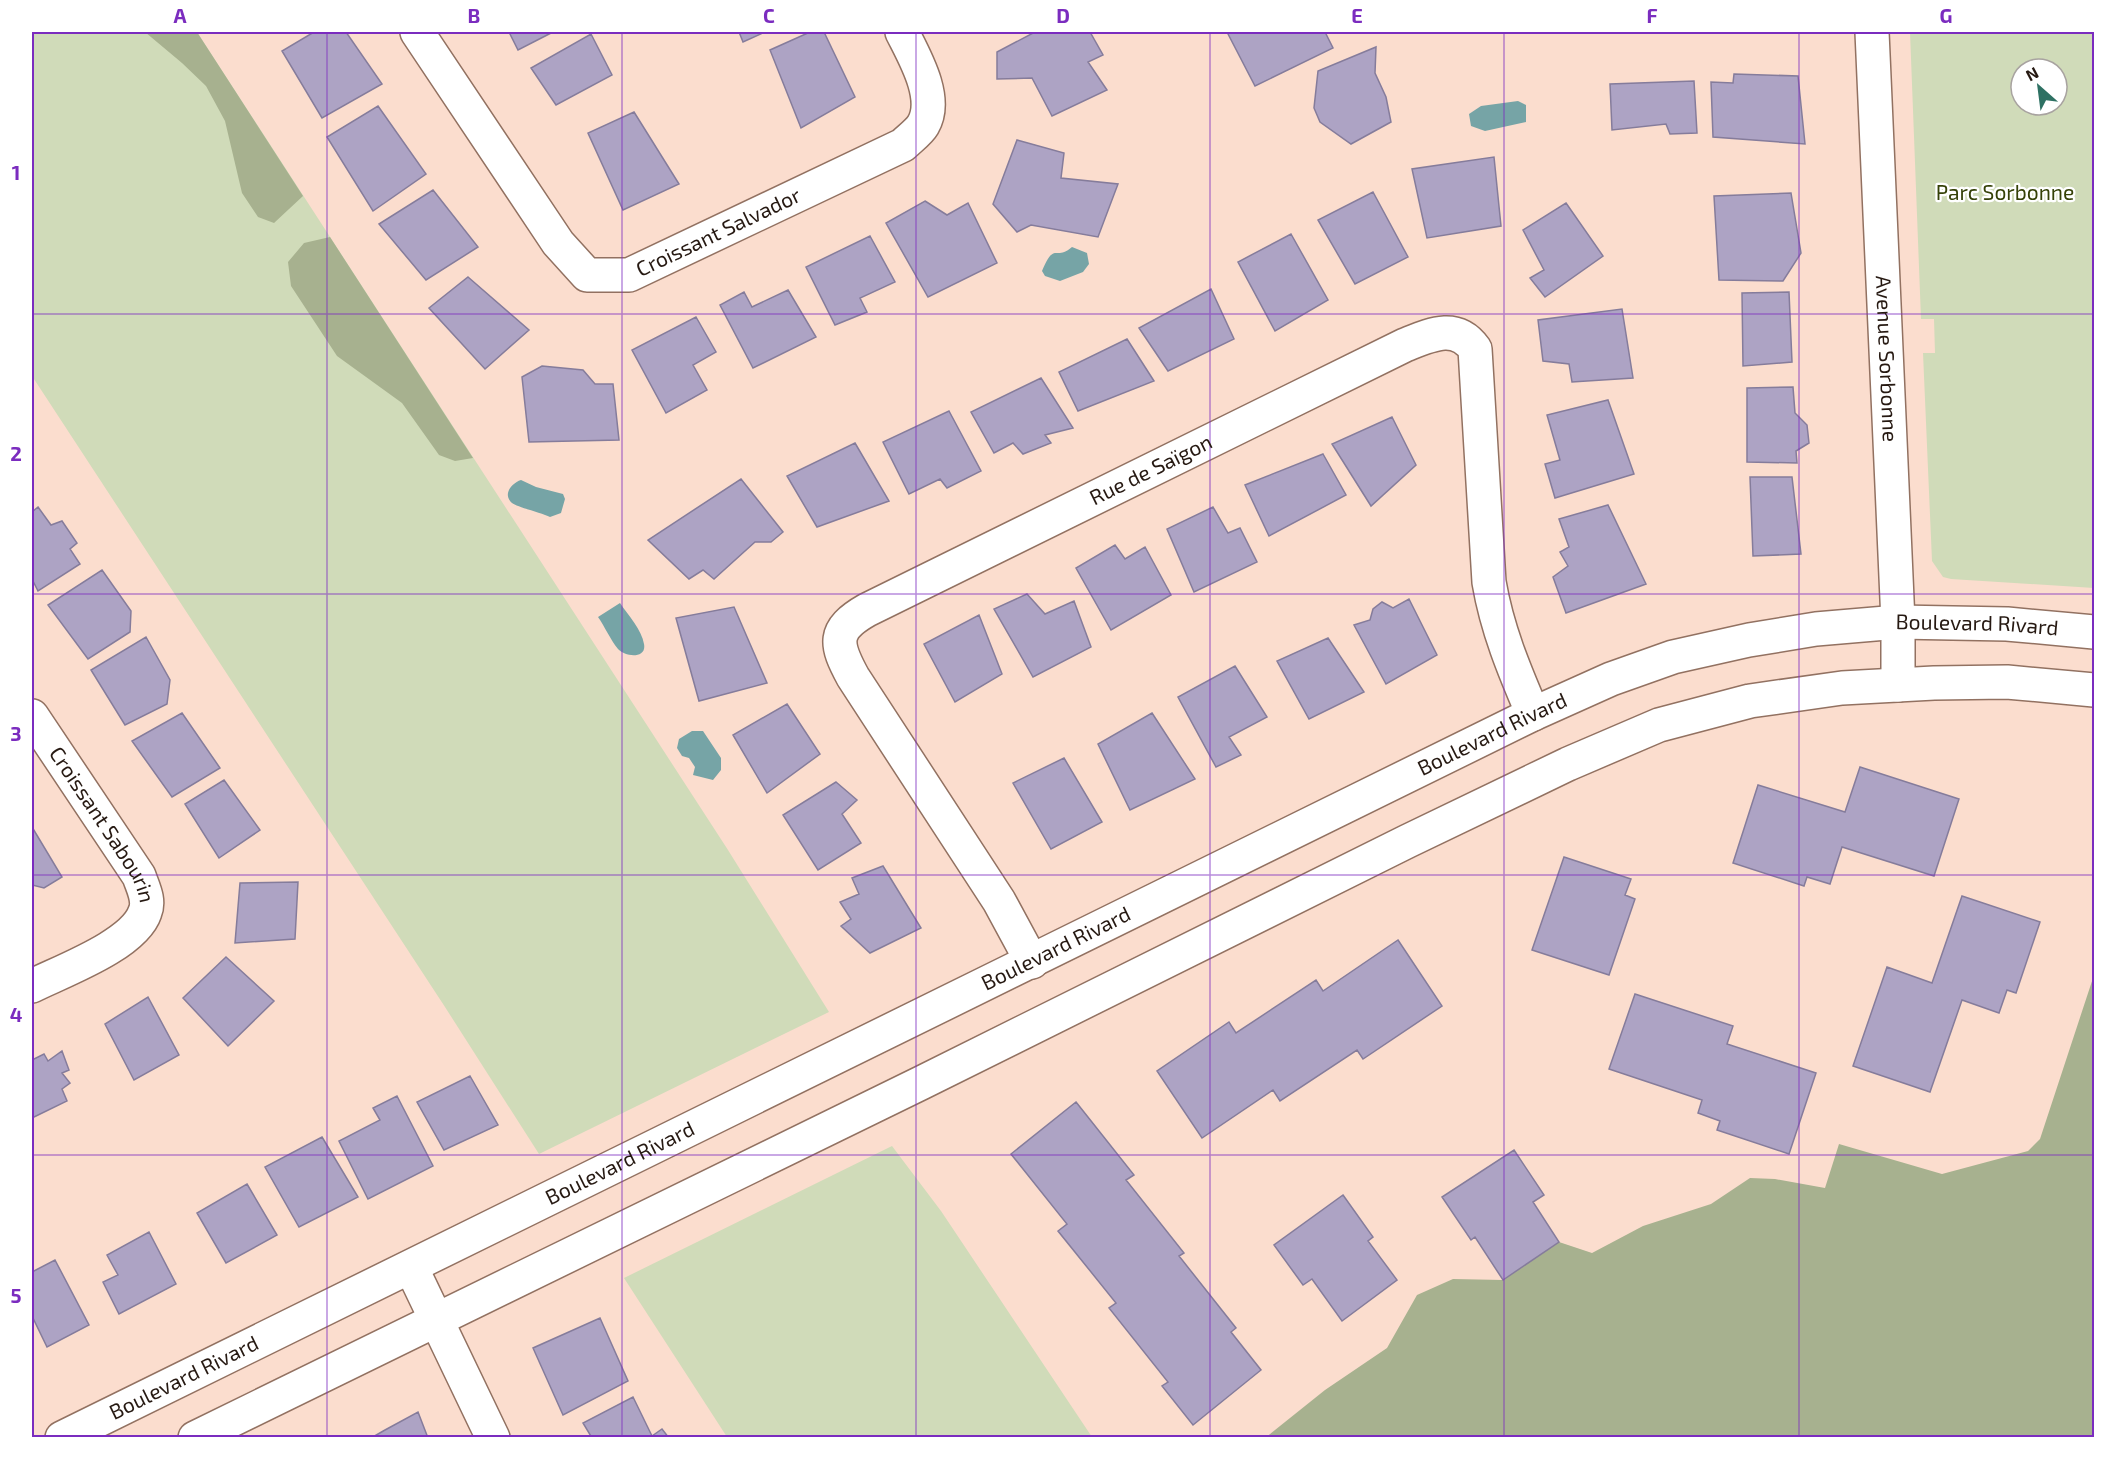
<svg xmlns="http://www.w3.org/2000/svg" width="2126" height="1469" font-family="'Exo 2',sans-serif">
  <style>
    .green { fill: #d0dbb9; fill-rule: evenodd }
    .forest { fill: #a7b18f }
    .water { fill: #76a4a6 }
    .building { fill: #ada3c4; stroke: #857c9b; stroke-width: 1.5 }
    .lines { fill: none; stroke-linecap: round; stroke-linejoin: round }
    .minor-casing { stroke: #927161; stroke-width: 36 }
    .minor { stroke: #fff; stroke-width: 33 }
    .grid { fill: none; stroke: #7b2cbf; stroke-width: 1.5; stroke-opacity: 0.55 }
    .labels { text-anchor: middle; stroke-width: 4.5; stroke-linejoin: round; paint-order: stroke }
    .park-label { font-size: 21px; fill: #354107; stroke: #fff }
    .street-label { font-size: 21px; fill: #261912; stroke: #fff }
    .neatline { fill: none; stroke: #7b2cbf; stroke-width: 2 }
    .grid-label { font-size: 20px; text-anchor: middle; font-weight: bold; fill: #7b2cbf }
  </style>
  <rect width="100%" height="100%" fill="#fbddce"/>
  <path class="green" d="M32,32H197L728,850L829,1012L539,1154L445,1007L32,376Z
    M1910,32H2094V588L1951,579L1943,577L1932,561L1923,353H1935L1934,319H1921ZM2021,69H2057V105H2021Z
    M892,1146L941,1211L1092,1437H727L624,1278Z"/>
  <path class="forest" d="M145,32H197L303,196L274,223L258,217L242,193L225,121L206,86L182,63Z
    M330,237L473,458L455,461L439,455L402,403L337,356L291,286L288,262L304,243Z
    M2094,975V1437L1265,1438L1325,1390L1387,1348L1417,1295L1453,1279L1503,1280L1559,1242L1592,1253L1643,1226L1711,1204L1750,1178L1775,1179L1825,1188L1839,1144L1942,1174L2028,1151L2040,1139Z"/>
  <path class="water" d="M1518,101L1526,105V122L1485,131L1471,126L1469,114L1481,106Z
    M1072,247L1087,253L1089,264L1083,272L1060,281L1045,276L1042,271C1055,240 1055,262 1072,247Z
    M521,480L536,487L563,494L565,499L561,513L550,517C542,513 517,507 512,503C502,494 512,483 521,480Z
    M620,603C628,615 642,630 644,644C647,659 625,657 618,649C610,639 605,627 598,617Z
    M692,731H703L721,758V770L713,780L693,775L695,767L689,758L682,756L677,748L679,739Z"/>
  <path class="building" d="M314,32H346L382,84L322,118L282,51Z
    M509,32H553L518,50Z
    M739,32H765L743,42Z
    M810,32H824L855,97L801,128L770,50Z
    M1035,32H1090L1103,55L1088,62L1107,90L1052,116L1032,78L997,79V52Z
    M1227,32H1325L1333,48L1255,86Z
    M591,34L612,75L556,105L531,68Z
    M1376,47L1375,73L1386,97L1391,122L1351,144L1320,122L1314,108L1318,71Z
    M1734,74L1798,76L1805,144L1713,137L1711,82L1733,83Z
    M1694,81L1697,133L1670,134L1666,124L1612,130L1610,84Z
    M378,106L426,174L373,211L327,137Z
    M634,112L679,184L623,210L588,133Z
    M1017,140L1064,153L1061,178L1118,184L1098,237L1031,225L1017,232L993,204Z
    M1494,157L1501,226L1427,238L1412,169Z
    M433,190L478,247L426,280L379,224Z
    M1373,192L1408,257L1355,284L1318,220Z
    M1791,193L1801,253L1783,281L1719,280L1714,196Z
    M925,201L947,215L968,203L997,263L928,297L886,223Z
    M1566,203L1603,256L1545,297L1530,278L1544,270L1523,230Z
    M1291,234L1328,300L1275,331L1238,262Z
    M870,236L895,282L860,298L867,312L835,325L806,267Z
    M468,277L529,330L485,369L429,308Z
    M1211,289L1234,339L1168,371L1139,328Z
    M788,290L816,337L753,368L720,305L744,292L752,307Z
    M1789,292L1792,362L1743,366L1742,293Z
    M1622,309L1633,378L1572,382L1569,364L1543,361L1538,320Z
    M696,317L716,352L693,365L707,390L666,413L632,350Z
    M1127,339L1154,381L1078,411L1059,372Z
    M542,366L583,370L595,384H613L619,440L529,442L522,377Z
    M1041,378L1073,428L1045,435L1051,443L1023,454L1013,443L994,453L971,412Z
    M1793,387L1795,413L1807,425L1809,443L1796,451L1797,463L1747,462V388Z
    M1608,400L1634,474L1555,498L1545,464L1560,460L1547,415Z
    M949,411L981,471L947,488L940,479L909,494L883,442Z
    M1392,417L1416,465L1371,506L1332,444Z
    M855,443L889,501L817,527L787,476Z
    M1323,454L1346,495L1269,536L1245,485Z
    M1750,477H1792L1801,554L1753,556Z
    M741,479L783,532L771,542H755L714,579L703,570L689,579L648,540Z
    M1608,505L1646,584L1566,613L1553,577L1568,566L1560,552L1569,547L1559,519Z
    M38,507L51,525L62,521L77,543L70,549L80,564L38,591L32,579V512Z
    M1213,507L1228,533L1240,528L1257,562L1194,592L1167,529Z
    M1115,545L1125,559L1145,547L1171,595L1111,630L1076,568Z
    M102,570L131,611L130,632L88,659L48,605Z
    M1027,594L1045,614L1074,601L1091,647L1033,677L994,609Z
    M1409,599L1437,655L1386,684L1354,625L1370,620L1373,609L1382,602L1393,608Z
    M734,607L767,683L699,701L676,618Z
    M979,615L1002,674L955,702L924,644Z
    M146,637L170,680L167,704L125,725L91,670Z
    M1328,638L1364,692L1309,719L1277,661Z
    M1235,666L1267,717L1229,737L1241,755L1216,767L1178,697Z
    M787,704L820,754L767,793L733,735Z
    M182,713L220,768L172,797L132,741Z
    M1152,713L1195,779L1130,810L1098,744Z
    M1064,758L1102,822L1051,849L1013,783Z
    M1860,767L1959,799L1934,876L1842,847L1830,884L1807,877L1804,886L1733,863L1758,785L1845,812Z
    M224,780L260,830L219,858L185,804Z
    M836,782L857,800L842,814L861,843L818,870L783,815Z
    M32,827L62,877L44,888L32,885Z
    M1564,857L1631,879L1625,895L1635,899L1609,975L1532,950Z
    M883,866L921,928L870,953L841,926L851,919L840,902L859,894L852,878Z
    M298,882L295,939L235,943L240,883Z
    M1962,896L2040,922L2016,993L2007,990L1999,1013L1962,1000L1930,1092L1853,1066L1887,967L1932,983Z
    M1398,940L1442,1006L1363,1059L1357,1050L1280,1101L1273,1090L1202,1138L1157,1071L1229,1022L1236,1033L1316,980L1323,991Z
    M226,957L274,1001L228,1046L183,998Z
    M1635,994L1733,1026L1727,1044L1816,1073L1789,1154L1717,1130L1720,1121L1698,1113L1702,1100L1609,1069Z
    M148,997L179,1055L134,1080L105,1024Z
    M62,1051L69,1070L62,1073L70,1083L62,1089L67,1101L32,1118V1060L44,1054L48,1061Z
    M470,1076L498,1125L444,1150L417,1102Z
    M397,1096L433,1166L368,1199L339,1141L380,1120L373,1108Z
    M1076,1102L1134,1175L1126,1180L1184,1253L1179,1256L1236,1328L1231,1332L1261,1370L1193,1425L1162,1386L1168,1382L1109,1308L1116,1303L1058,1231L1067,1224L1011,1154Z
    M322,1137L358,1197L299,1227L265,1167Z
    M1514,1150L1544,1195L1533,1202L1559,1242L1503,1280L1475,1237L1471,1240L1442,1197Z
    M247,1184L277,1235L226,1263L197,1213Z
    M1343,1195L1373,1237L1368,1241L1397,1280L1342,1321L1312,1279L1303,1285L1274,1245Z
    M149,1232L176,1284L119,1314L103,1282L118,1275L107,1255Z
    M55,1260L89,1325L47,1347L32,1316V1272Z
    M600,1318L628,1381L563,1415L533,1348Z
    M633,1397L652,1436L662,1429L669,1438H592L583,1423Z
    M418,1412L428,1438H371L385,1430Z"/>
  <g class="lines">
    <defs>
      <g id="minor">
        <path id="s1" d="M417,32L558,243L587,275H629L903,145C909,139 919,132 923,125C939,98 914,56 902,32"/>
        <path id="s2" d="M1872,32L1898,622V685"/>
        <path id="s3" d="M32,716L139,876C143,888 150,900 145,912C134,945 62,971 32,986"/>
        <path id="s4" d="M1032,962L999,901L853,677C835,644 832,630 867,610L1405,345C1430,335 1456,322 1475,349L1489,582C1497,629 1514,670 1533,714"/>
        <path d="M411,1267L493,1438"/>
        <path id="s5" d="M62,1438L1533,714L1611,679L1673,657L1749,640L1816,629L1898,622L2007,624L2094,632"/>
        <path d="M195,1438L921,1083L1408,841L1568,764L1659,725L1750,701L1842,688L1934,683L2007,682L2094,690"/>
      </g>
    </defs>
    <use href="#minor" class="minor-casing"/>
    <use href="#minor" class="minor"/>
  </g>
  <path class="grid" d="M327,32V1438M622,32V1438M916,32V1438M1210,32V1438M1504,32V1438M1799,32V1438M32,314H2094M32,594H2094M32,875H2094M32,1155H2094"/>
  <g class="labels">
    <g class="park-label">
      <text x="2005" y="200">Parc Sorbonne</text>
    </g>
    <g class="street-label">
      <text dy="7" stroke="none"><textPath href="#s1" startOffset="438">Croissant Salvador</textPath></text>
      <text dy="7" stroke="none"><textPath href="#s2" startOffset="327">Avenue Sorbonne</textPath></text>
      <text dy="7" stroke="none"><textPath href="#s4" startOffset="735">Rue de Saïgon</textPath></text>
      <text dy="7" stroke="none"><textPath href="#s5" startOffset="2098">Boulevard Rivard</textPath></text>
      <text dy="7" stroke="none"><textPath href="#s5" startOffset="1594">Boulevard Rivard</textPath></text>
      <text dy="7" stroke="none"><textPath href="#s3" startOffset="130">Croissant Sabourin</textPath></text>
      <text dy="7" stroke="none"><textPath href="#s5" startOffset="1108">Boulevard Rivard</textPath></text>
      <text dy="7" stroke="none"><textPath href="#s5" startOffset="622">Boulevard Rivard</textPath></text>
      <text dy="7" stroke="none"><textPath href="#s5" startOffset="136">Boulevard Rivard</textPath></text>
    </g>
  </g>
  <rect width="2126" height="1469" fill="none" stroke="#ffffff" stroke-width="66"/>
  <g transform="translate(2039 87) rotate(332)"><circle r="28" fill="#ffffff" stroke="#a8a3a0" stroke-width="1.5"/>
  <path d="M0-4.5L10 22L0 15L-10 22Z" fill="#2e7163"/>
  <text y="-9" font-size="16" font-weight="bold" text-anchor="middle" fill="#261912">N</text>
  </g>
  <rect x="33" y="33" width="2060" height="1403" class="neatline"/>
  <g class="grid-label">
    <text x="180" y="23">A</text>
    <text x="474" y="23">B</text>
    <text x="769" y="23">C</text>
    <text x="1063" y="23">D</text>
    <text x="1357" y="23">E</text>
    <text x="1652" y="23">F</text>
    <text x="1946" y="23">G</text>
    <text x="16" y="180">1</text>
    <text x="16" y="461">2</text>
    <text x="16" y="741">3</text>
    <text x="16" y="1022">4</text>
    <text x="16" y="1303">5</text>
  </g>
</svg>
